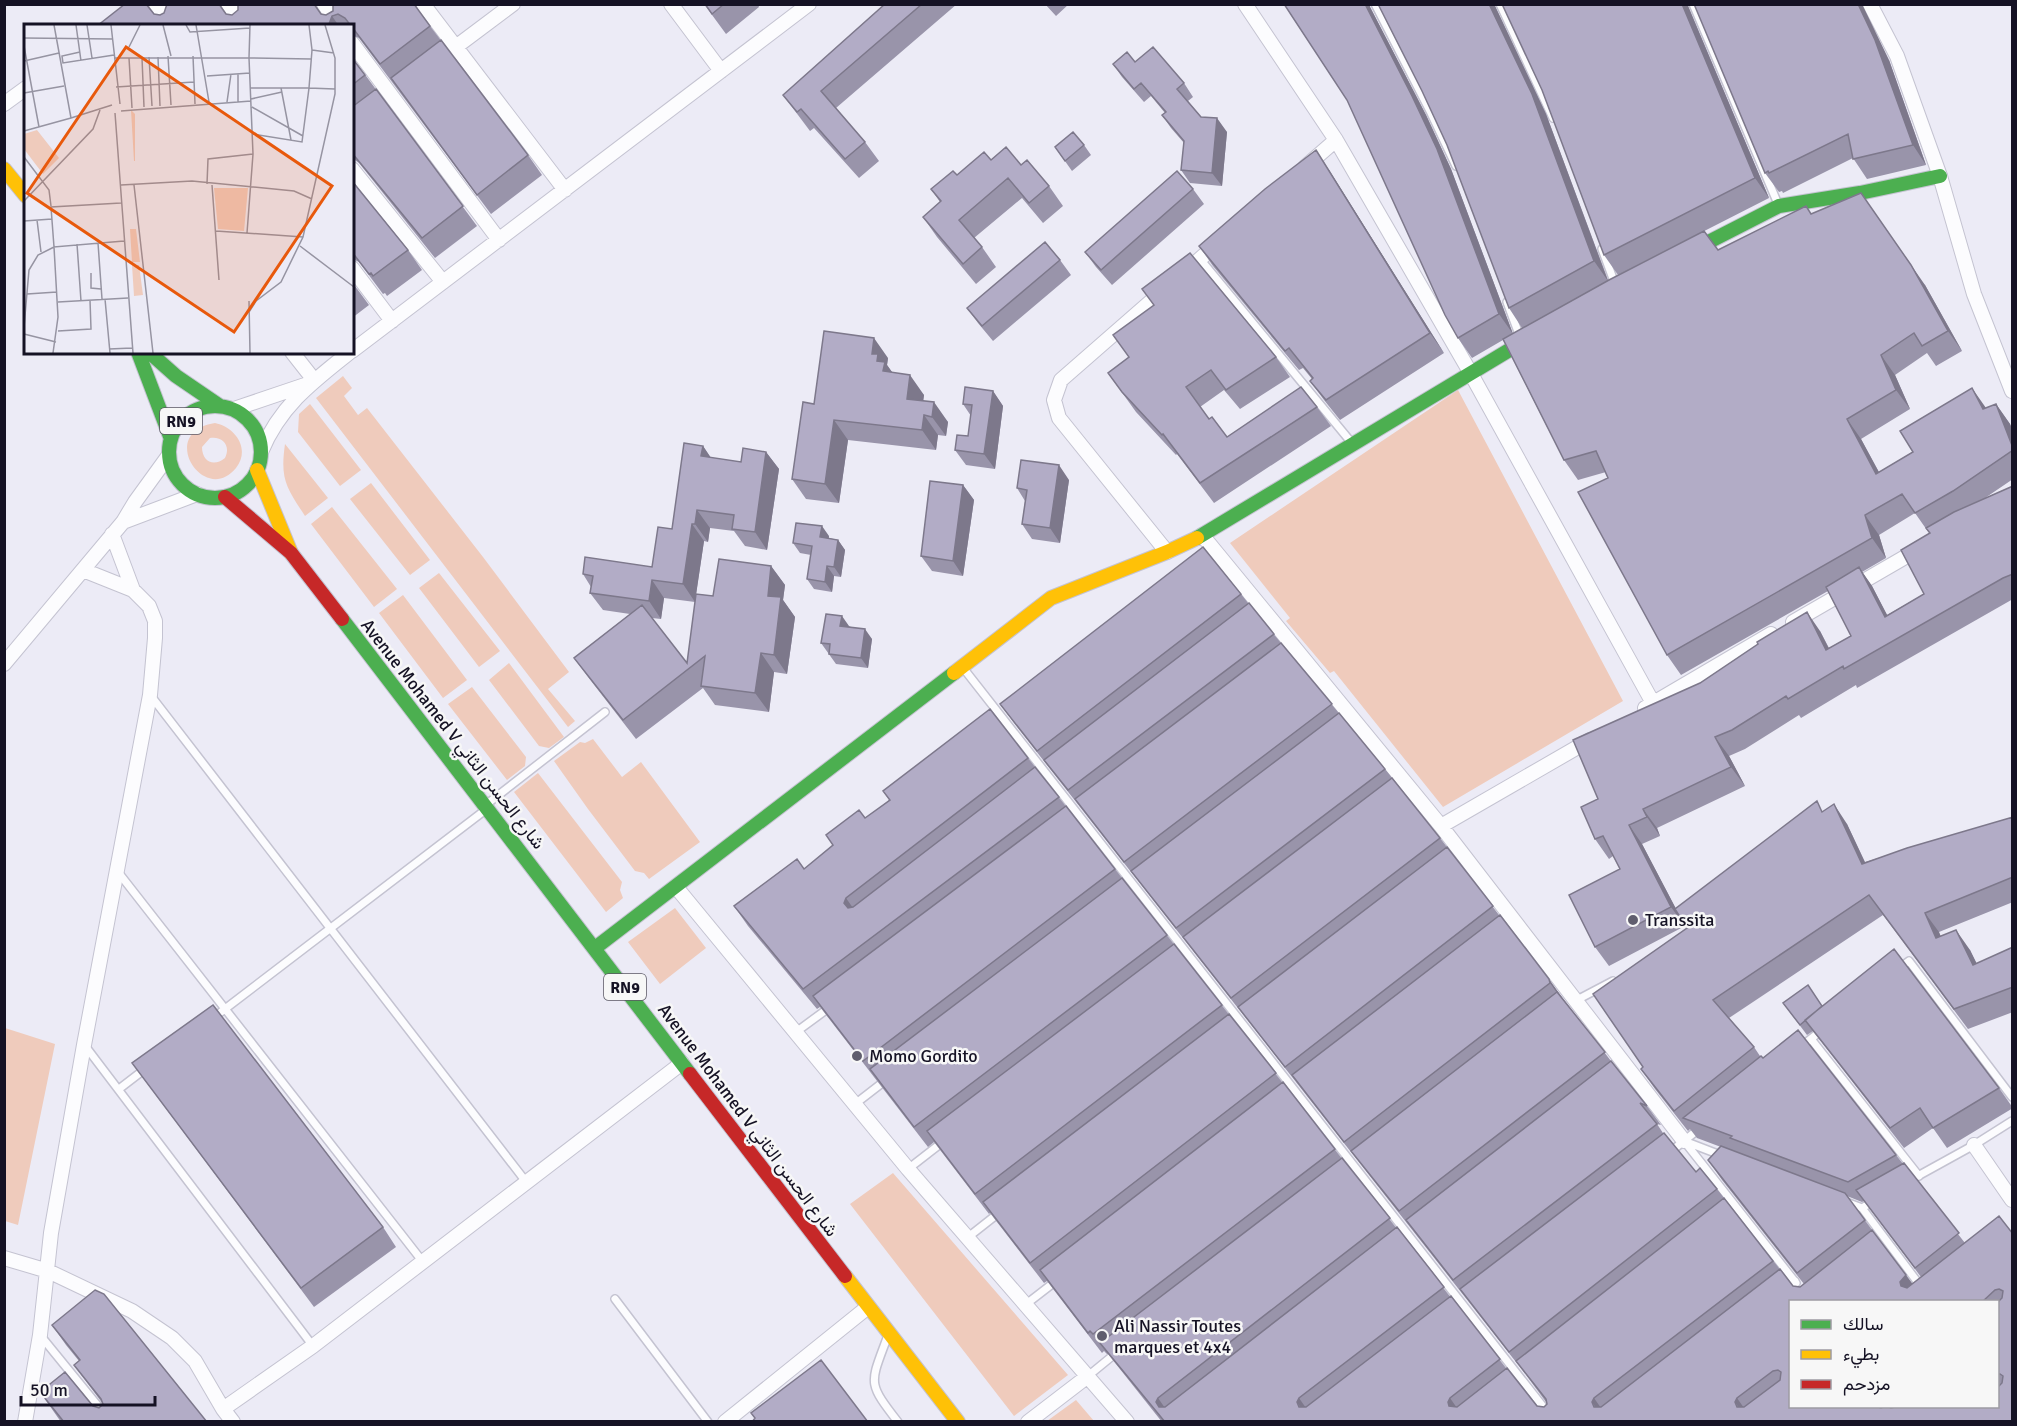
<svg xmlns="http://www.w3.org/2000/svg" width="2017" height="1426" font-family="Signika,Vazirmatn,sans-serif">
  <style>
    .green { fill: #efcbbc; fill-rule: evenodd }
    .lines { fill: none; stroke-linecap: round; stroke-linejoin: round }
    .lane-casing { stroke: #c4c3d1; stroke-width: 10 }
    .street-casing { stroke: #c4c3d1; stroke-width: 16 }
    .fast-casing { stroke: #c4c3d1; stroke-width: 16 }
    .slow-casing { stroke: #c4c3d1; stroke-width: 16 }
    .jam-casing { stroke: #c4c3d1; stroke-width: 16 }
    .lane { stroke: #fcfcfe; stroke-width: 7 }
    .street { stroke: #fcfcfe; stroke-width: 14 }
    .fast { stroke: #4caf50; stroke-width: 14 }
    .slow { stroke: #ffc107; stroke-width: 14 }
    .jam { stroke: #c62828; stroke-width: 14 }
    .wall { fill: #9994aa; fill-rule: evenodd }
    .shaded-wall { fill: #7d788b }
    .building { fill: #b2acc6; stroke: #7d788b; stroke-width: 1.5; fill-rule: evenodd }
    .poi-dot { fill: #605e6e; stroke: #f7f7f7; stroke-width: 2 }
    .labels { text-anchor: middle; stroke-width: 5; stroke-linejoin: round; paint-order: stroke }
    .shield { fill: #f7f7f7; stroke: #595763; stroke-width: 1.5 }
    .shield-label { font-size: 16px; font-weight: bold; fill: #151224 }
    .street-label { font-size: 18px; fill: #151224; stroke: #f7f7f7 }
    .poi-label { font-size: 18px; fill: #151224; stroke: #f7f7f7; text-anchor: start }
    .inset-road { fill: none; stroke: #9694a2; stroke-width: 1.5 }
    .view { fill: #e8590c; fill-opacity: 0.15; stroke: #e8590c; stroke-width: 3 }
    .inset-edge { fill: none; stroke: #151224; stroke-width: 3 }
  </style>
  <rect width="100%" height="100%" fill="#ecebf6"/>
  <path class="green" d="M343,376L352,388L344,396L358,415L367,408L483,557L569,672L548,689L575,721L568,727L316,398Z
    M1458,390L1623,701L1443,807L1334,671L1330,673L1286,621L1290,618L1230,543Z
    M310,404L361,470L340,486L298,432L299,414Z
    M215,423C235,427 251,449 236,468C204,507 156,432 215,423ZM210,438C223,436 231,446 225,458C214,467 202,462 202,447Z
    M285,444L328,498L305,516C286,487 280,479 285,444Z
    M371,483L430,560L410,575L350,499Z
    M332,507L397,589L374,607L311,524Z
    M439,573L500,651L479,667L419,588Z
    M403,595L467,680L443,698L379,613Z
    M509,663L564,737L549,748L539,746L489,680Z
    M472,687L526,757L525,766L507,780L448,704Z
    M593,739L622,777L641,762L700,842L649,879L644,873L635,871L588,809L554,761L580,742L585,743Z
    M538,773L622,882L620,890L623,898L606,912L514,792Z
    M675,908L706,948L660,984L628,942Z
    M5,1028L55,1044L18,1225L5,1221Z
    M893,1173L1068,1375L1014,1416L850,1204Z
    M1076,1400L1094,1421H1047Z"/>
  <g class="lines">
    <defs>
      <path id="lane" d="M1375,4L1431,113L1456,166
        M1500,4L1553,118
        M1693,4L1778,204
        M1602,249L1615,284
        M1200,259L1351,442
        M1507,302L1520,337
        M964,669L1555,1422
        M151,696L527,1183
        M487,804L605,712
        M118,872L423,1262
        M1898,969L1909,961L2012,1097
        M1575,1001L1613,981
        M221,1012L484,811
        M796,1032L830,1007
        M1811,1039L1919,1176
        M1802,1046L1822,1030
        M86,1047L313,1346
        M119,1089L145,1069
        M855,1104L886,1080
        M1684,1141L1723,1156
        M1684,1141L1796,1283
        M1669,1153L1700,1128
        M908,1169L944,1141
        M1907,1182L1974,1145L2012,1121
        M1846,1202L1862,1208L1874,1201
        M1862,1208L1922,1288
        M967,1238L1000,1212
        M1785,1289L1795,1281
        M615,1299L708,1422
        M1025,1305L1056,1281
        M40,1335L111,1422
        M887,1338C870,1384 867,1382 898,1422
        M1088,1376L1116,1353"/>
      <path id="street" d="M156,4L172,26
        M228,4L244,26
        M324,4L339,26
        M423,4L565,190
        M671,4L721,71
        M1245,4L1336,140L1470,372L1653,703
        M1870,4L1897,56L1940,176L1974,294L2012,391
        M352,43L499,240
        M449,52L513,4
        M4,104L26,88
        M1305,167L1336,140
        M352,169L443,282
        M352,268L392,321
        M1183,274L1218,243
        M1164,290L1061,380L1054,400L1059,418L1167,552
        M352,351L809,4
        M292,352L314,380
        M234,409L308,384
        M261,452C280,406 312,382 350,352
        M123,522L197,494
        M1202,535L1441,826L1684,1141
        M83,570L133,590
        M1793,622L1919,549
        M4,664L123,522L135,502L169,455
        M1645,708L1771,634
        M1441,826L1590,740
        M676,887L908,1169L1127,1422
        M1974,1145L2012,1200
        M4,1258L48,1271L132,1311L172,1338L195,1361L223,1409
        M25,1422L40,1335L51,1233L84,1045L150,695L155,638V621L149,606L133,590L112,534
        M233,1422L223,1409L313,1346L682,1063
        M725,1422L868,1307
        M1028,1422L1088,1376"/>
      <path id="fast" d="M1689,252L1779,206L1860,193L1940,176
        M138,352L171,439
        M149,352L176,376L220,406
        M169 452a46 46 0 1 1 92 0a46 46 0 1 1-92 0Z
        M1197,538L1531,337
        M342,619L690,1074
        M595,948L954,673"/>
      <path id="slow" d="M4,169L26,196
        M257,470L291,553
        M954,673L1051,598L1167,552L1197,538
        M845,1276L958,1422"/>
      <path id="jam" d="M225,497L291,553L342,619
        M690,1074L845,1276"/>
    </defs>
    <use href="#lane" class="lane-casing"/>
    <use href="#street" class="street-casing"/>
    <use href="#fast" class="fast-casing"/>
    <use href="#slow" class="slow-casing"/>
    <use href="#jam" class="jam-casing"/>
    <use href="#lane" class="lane"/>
    <use href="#street" class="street"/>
    <use href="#fast" class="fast"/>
    <use href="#slow" class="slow"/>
    <use href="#jam" class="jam"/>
  </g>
  <path class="wall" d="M704,4H758L759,7L726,34Z
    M885,4H957L836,108L865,142L879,161L859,178L814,128L810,131L783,95Z
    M1045,4H1069L1056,16Z
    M1284,4H1370V7L1426,115L1451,169L1513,334L1522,328L1509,308L1447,145L1422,91L1378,4H1495V6L1546,114L1608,280L1718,250L1806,206L1811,214L1925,285L1962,351L1936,366L1927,353L1895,375L1910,409L1861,439L1879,472L1986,408L1996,404L2010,424L2013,431V479L1985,498L2013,486V599L1857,688L1856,685L1801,718L1799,715L1745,749L1729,756L1745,786L1657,828L1660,836L1642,844L1676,909L1824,811L1847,824L1865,862L2013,817V902L1939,932L1940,937L1970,950L1977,964L2013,947V1012L1968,1029L1883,915L1729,1018L1754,1047L1760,1056L1896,1155L1965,1243L1999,1216L2013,1422H1162L1108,1354H1107L1104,1351L1102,1353L1047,1281L1044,1283L990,1213L989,1214L934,1142L928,1147L820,1007L817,1009L748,926L734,906L804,869L889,800L883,791L1028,758L1506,1368L1537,1406L1544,1407L1547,1404L1546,1402L1523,1371L1014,723L1000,704L1241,594L1248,603L1385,769L1440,838L1611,1061L1647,1106L1661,1125L1657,1124L1663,1133L1696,1172L1717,1189L1793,1286L1800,1287L1804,1284L1722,1180L1708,1160L1721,1147L1697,1138L1690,1129L1688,1131L1655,1089L1641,1069L1643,1067L1687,928L1680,917L1685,926L1609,966L1595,947L1620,869L1613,856L1609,859L1595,839L1598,799L1820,631L1829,648L1851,636L1828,591L1681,675L1667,655L1606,472L1578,480L1564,460L1503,340L1472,358L1458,338L1347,100ZM1915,513L1929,533L1924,594L1887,615L1872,586L1862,572L1886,558L1879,535ZM1847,1196L1862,1202L1864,1201L1921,1277L1912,1284ZM1791,1302H1998V1407L1891,1408L1889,1407H1791Z
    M1502,4H1688V6L1769,198L1618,275L1604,255L1542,90Z
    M316,8L321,14L326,15L333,11L430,26L528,155L542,175L491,214L359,38L352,35V26H97L154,14L160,15L226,14L232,15Z
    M352,57L477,226L435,258L359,163L355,160L352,161Z
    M1889,60L1926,165L1867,179L1853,158L1783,193L1782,191L1779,192L1765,173Z
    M1135,62L1184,83L1193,97L1188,101L1201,117L1227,132L1222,186L1190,183L1181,170L1184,143L1171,128L1162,115L1165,113L1151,96L1144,102L1122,77L1113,64Z
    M1084,145L1091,155L1072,171L1055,147Z
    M991,160L1021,165L1049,186L1063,206L1043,223L1022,198L974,238L982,247L996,267L976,284L937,237L923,217L940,202L931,189L957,175Z
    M1329,170L1444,353L1340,420L1324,400L1310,381L1312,379L1303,368L1299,370L1213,266L1199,246Z
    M352,181L408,250L422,270L387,296L385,293L383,294L359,262L355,260H352Z
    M1193,189L1204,204L1112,285L1096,267L1085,252Z
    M1060,260L1071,275L993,341L978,323L967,308Z
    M352,282L369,305L352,318Z
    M1113,335L1276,357L1290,377L1240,409L1224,390L1200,407L1209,419L1227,437L1317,407L1331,426L1214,503L1177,454L1176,455L1136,412L1108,373L1129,357Z
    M888,358L887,365L892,372L924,395L923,401L948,422L946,436L938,435L936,450L848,440L839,503L806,499L792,479L814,404Z
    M993,391L1003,406L995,469L966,465L955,450L968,436L971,416L963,404Z
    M703,446L711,458L741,462L766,452L779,469L767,550L745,546L734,531L710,528L708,542L704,541L696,594L713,596L771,566L785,585L783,600L795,617L787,674L774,672L769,712L715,705L703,688L636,739L588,677L574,658L630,614L603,610L590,593L591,587L583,574L652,567L672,529ZM664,598L695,602L687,663L652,618L661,619Z
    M1069,480L1060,543L1032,539L1022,524L1025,501L1017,488Z
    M963,485L974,500L963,576L932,571L921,556Z
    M829,536V538L838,540L845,550L841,577L834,576L832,592L814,589L807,579L811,555L800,553L793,543Z
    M849,626L872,639L868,668L836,664L821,643Z
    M1783,1003L1823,1006L1999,1088L2013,1108L1947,1148L1933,1128L1904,1148L1813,1031L1807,1035Z
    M132,1063L383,1227L396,1247L314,1307Z
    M52,1325L207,1422H61L40,1392L99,1408L103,1404L74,1365L79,1361L66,1345Z"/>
  <path class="shaded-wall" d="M1365,4H1370V7L1426,115L1451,169L1513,334L1499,314Z
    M1489,4H1495V6L1546,114L1608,281L1594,261Z
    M1682,4H1688V6L1769,198L1755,178Z
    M1858,4H1862L1889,60L1926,165L1913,145Z
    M332,16L339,26H330L329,24Z
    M1217,118L1227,132L1222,186L1212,173Z
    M1316,150L1329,170L1444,353L1430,333Z
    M1861,193L1925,285L1962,351L1948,331Z
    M874,338L888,358L887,365L899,382L897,391L872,354Z
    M1881,355L1895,375L1910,409L1896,390Z
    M910,375L924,395L921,418L907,399Z
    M1972,388L1986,408L1983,409Z
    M993,391L1003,406L995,469L984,454Z
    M934,402L948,422L946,436L932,417Z
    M1996,404L2010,424L2013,431V448Z
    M924,415L938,435L936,450L922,430Z
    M1847,419L1861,439L1890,493L1876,474Z
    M834,420L848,440L839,503L825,484Z
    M703,446L715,464L701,456Z
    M766,452L779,469L767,550L755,532Z
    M1059,465L1069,480L1060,543L1050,528Z
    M963,485L974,500L963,576L953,561Z
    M697,510L710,528L708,542L695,524Z
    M1865,515L1879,535L1886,558L1872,538Z
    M692,524L704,541L695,602L683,584Z
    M822,526L829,536L827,547L820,537Z
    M838,540L845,550L841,577L834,567Z
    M771,566L785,585L783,600L795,617L787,674L774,655L768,596Z
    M827,566L834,576L832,592L825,582Z
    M1859,567L1872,586L1898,636L1885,617Z
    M652,580L664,598L661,619L649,601Z
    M1807,612L1820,631L1839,669L1826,650Z
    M842,616L849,626L847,636L840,626Z
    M865,629L872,639L868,668L861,658Z
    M761,653L774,672L769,712L755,693Z
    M1715,737L1729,756L1745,786L1731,767Z
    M1834,804L1847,824L1875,884L1862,864Z
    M1643,809L1657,828L1660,836L1647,817Z
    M1629,825L1642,844L1685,926L1671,907Z
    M846,898L860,918L858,923L844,903Z
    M1925,913L1939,932L1950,958L1936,938Z
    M1956,930L1970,950L1987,985L1973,965Z
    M1549,979L1563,999L1564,1003L1550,983Z
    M1906,1275L1920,1294L1901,1286L1900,1282Z
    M1158,1398L1172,1418L1169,1422L1156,1402Z
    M1299,1398L1313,1418L1310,1422L1297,1402Z
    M1450,1398L1464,1418L1449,1406L1448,1402Z
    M1594,1398L1608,1418L1605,1422L1592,1402Z
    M1737,1398L1751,1418L1748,1422L1735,1402Z"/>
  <path class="building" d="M125,4H146L154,14L160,15L164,13L167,4H219L226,14L232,15L238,10V4H314L321,14L326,15L333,11V4H414L430,26L380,64L352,27V26H351L345,18L338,14L332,16L329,24L330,26H97Z
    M705,4H724L712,14Z
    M885,4H922L821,91L865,142L845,159L801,109L797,112L783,95Z
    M1284,4H1365L1412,96L1437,149L1499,314L1458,338L1445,315L1347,100Z
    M1378,4H1489L1532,94L1594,261L1509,308L1447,145L1422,91Z
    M1502,4H1682L1755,178L1604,255L1542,90Z
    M1694,4H1858L1875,40L1913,145L1853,159L1848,134L1769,173L1768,171L1765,173Z
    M441,40L528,155L477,195L391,78Z
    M1153,47L1184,83L1177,89L1201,117L1217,118L1212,173L1181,170L1184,141L1162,115L1166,112L1141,83L1134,89L1113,64L1127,52L1135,62Z
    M352,58L365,75L352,85Z
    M376,89L463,206L422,238L352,153V107Z
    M1073,132L1084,145L1065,161L1055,147Z
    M1006,147L1021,165L1027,160L1049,186L1029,203L1008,178L959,220L982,247L963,264L923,217L941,201L931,189L953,171L957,175L984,152L991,160Z
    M1316,150L1430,333L1326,400L1310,381L1313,378L1289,348L1285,351L1199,246L1265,189Z
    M1177,171L1193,189L1101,270L1085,252Z
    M352,181L408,250L373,276L371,273L369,274L352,252Z
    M1861,193L1911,265L1948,331L1922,346L1914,333L1881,355L1896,390L1847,419L1876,474L1913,452L1900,431L1972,388L1983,409L1996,404L2013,448V450L1953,491L1915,513L1902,494L1865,515L1872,538L1667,655L1578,492L1608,478L1596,451L1564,460L1503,339L1609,280L1704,231L1718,250L1806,206L1811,214Z
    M1045,242L1060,260L982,326L967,308Z
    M1190,253L1276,357L1226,390L1211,370L1186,387L1209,419L1212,417L1227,437L1301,387L1317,407L1200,483L1163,434L1162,435L1122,392L1108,373L1129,357L1113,335L1154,305L1142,289Z
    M824,331L874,338L872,354H878L877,361L885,362L883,371L910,375L907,399L934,402L932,417L924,415L922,430L834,420L825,484L792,479L803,402L814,404Z
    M965,387L993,391L984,454L955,450L957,435L968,436L972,405L963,404Z
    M684,443L703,446L701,456L741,462L743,448L766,452L755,532L732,529L734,515L697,510L695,524H692L683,584L652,580L649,601L590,593L593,576L583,574L585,557L652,567L658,527L672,529Z
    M1021,460L1059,465L1050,528L1022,524L1027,490L1017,488Z
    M930,481L963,485L953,561L921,556Z
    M2013,486V574L2003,578L1844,669L1843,666L1788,699L1786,696L1732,730L1715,737L1731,767L1643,809L1647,817L1629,825L1671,907L1595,947L1569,895L1620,869L1603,836L1595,839L1581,807L1598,799L1573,740L1700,683L1758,644L1757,642L1807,612L1826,650L1851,636L1826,587L1859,567L1885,617L1924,594L1901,550L1930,533L1926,528L1954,512Z
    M796,523L822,526L820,537L838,540L834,567L827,566L825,582L807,579L812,546L793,543Z
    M1203,547L1241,594L1037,751L1000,704Z
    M719,559L771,566L768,596L781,597L774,655L761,653L755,693L701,686L705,656L623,720L574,658L642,605L687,663L696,594L713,596Z
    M1249,603L1274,634L1068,790L1044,760Z
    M826,614L842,616L840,626L865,629L861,658L829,654L830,644L821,643Z
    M1281,643L1332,704L1124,862L1075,799Z
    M990,709L1028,758L846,898L844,903L848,908L853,907L1035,767L1059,797L803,989L734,906L797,859L804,869L833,845L826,835L859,810L865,818L890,800L883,791Z
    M1339,713L1385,769L1176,928L1131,871Z
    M1392,778L1440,838L1231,998L1183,937Z
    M1817,801L1822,812L1834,804L1862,864L1907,848L2013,817V877L1925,913L1936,938L1956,930L1973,965L2013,947V987L1954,1009L1869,895L1713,1000L1754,1047L1674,1111L1641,1069L1643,1067L1593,994L1687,928L1675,909Z
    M1066,806L1115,869L863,1061L813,996Z
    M1447,847L1493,906L1285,1067L1238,1007Z
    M1122,878L1167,935L914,1127L870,1069Z
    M1500,915L1549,979L1550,983L1344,1142L1292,1075Z
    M1174,944L1222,1005L975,1194L927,1131Z
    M1894,949L1999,1088L1933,1128L1920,1108L1890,1128L1805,1020Z
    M1808,985L1822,1006L1800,1025L1783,1003Z
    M1557,992L1605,1052L1399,1211L1351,1151Z
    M213,1005L383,1227L301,1288L132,1063Z
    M1229,1014L1276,1073L1030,1263L983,1202Z
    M1798,1030L1896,1155L1848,1182L1730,1138L1732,1136L1683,1118L1761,1056L1763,1058Z
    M1611,1061L1647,1106L1640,1103L1657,1124L1453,1280L1406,1220Z
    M1283,1082L1335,1149L1093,1334L1090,1331L1088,1333L1040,1270Z
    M1664,1133L1696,1172L1700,1168L1717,1189L1509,1352L1460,1289Z
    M1721,1146L1845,1193L1865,1220L1797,1273L1708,1160Z
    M1342,1158L1390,1218L1158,1398L1156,1402L1159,1407H1165L1397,1227L1444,1287L1299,1398L1297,1402L1299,1407H1306L1451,1296L1500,1359L1450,1398L1448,1402L1449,1406L1457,1407L1507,1368L1537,1406L1544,1407L1547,1404L1546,1399L1516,1361L1724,1198L1773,1261L1594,1398L1592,1402L1594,1407H1601L1780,1269L1793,1286L1800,1287L1872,1230L1906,1275L1900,1282L1901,1286L1907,1288L1999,1216L2013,1234V1422H1165L1100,1343ZM1999,1289L2003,1291L2002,1298L1998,1302V1374H2000L2003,1376L2002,1383L1998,1387V1407H1895L1891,1408L1889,1407H1883L1881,1408L1878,1407H1791V1302H1982L1995,1290ZM1778,1370L1781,1372L1780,1380L1744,1407H1737L1735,1402L1737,1398L1773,1371Z
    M1904,1163L1959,1233L1915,1268L1856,1190Z
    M95,1290L104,1294L207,1422H64L40,1392L65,1372L93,1406L99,1408L103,1404L101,1399L74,1365L80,1360L52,1325Z
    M821,1360L868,1422H752L755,1418L751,1413Z"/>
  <g class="poi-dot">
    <circle cx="1633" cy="920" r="6"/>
    <circle cx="857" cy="1056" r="6"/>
    <circle cx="1102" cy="1336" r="6"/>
  </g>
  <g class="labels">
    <g class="shield">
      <rect x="160" y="408" width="42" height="26" rx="4.5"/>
      <rect x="604" y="974" width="42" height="26" rx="4.5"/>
    </g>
    <g class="shield-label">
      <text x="181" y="427">RN9</text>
      <text x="625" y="993">RN9</text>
    </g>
    <g class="street-label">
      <text transform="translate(453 734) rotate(52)" y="6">Avenue Mohamed V شارع الحسن الثاني</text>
      <text transform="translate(748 1120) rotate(53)" y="6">Avenue Mohamed V شارع الحسن الثاني</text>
    </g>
    <g class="poi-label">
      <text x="1645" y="926">Transsita</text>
      <text x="869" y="1062">Momo Gordito</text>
      <text x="1114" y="1332">Ali Nassir Toutes<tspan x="1114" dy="21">marques et 4x4</tspan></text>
    </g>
  </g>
  <g transform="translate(24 24)">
    <rect width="330" height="330" fill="#ecebf6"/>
    <path d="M107,86L111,90V137H110ZM13,106L35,134L19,150L0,125V110ZM190,164H224L220,207L194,205ZM106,205H112L116,238H108ZM108,241H115L119,271L110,272Z" fill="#efcbbc"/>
    <path class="inset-road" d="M30,1L47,94L88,81M52,1L57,37M63,1L68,34M87,1L96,80M139,1L147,32M162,1L166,8L226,4M172,1L185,78M226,1L225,34L287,35M285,1L288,26L285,64L311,65M0,14L89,15M0,22L15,103M105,23L116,1M288,26L310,29M56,28L38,32L39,39L90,31M144,32L147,81M169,32L171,80M125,33L128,82M134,33L136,82M90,34H225L229,130L223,209M105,34L108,84M118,34L120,83M0,37L35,29M214,50V78M183,52L226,49M92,63L170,58M226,64H285L278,118L229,110M257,64L267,116M0,69L40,62M227,75L258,68M203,78L207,50M228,83L279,112M97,87L227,77M91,89L109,329M0,107L47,94M0,133L25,166L27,182M183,160L184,135L229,130M97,161L168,157L270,167L288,175M110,161L129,329M188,161L195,256M0,177L69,105L76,86M97,179L27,183L30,223L100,217M13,196L17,228M0,197L28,195M192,207L279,213M74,219L78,275M53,220L57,277M276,222L330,263M67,249V264L77,265M3,270L33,268M81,275L86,329M225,277L226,329M34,278L104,274M225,288L232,277L257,258L279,213L311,70V34L301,1M0,303L5,246L14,231L30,223L34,293L29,329M34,307L67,305L66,276M0,310L32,318M85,325L108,324"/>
    <path class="view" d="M102,23L308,162L210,308L3,169Z"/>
    <rect width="330" height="330" class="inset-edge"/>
  </g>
  <rect width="2017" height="1426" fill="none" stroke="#151224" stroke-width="12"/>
  <rect x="1789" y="1300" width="210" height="108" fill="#f7f7f7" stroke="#9d9ba3" stroke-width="1.5"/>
  <rect x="1801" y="1320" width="30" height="9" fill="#4caf50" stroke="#9d9ba3" stroke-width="1.5"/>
  <text x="1843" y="1330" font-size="18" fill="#151224">سالك</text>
  <rect x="1801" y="1350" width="30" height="9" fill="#ffc107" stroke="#9d9ba3" stroke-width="1.5"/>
  <text x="1843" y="1360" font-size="18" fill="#151224">بطيء</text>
  <rect x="1801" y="1380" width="30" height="9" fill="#c62828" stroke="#9d9ba3" stroke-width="1.5"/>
  <text x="1843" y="1390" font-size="18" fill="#151224">مزدحم</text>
  <path d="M21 1396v9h134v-9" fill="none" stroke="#151224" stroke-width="3"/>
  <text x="30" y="1396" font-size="18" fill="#151224" stroke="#f7f7f7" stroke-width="4.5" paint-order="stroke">50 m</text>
</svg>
